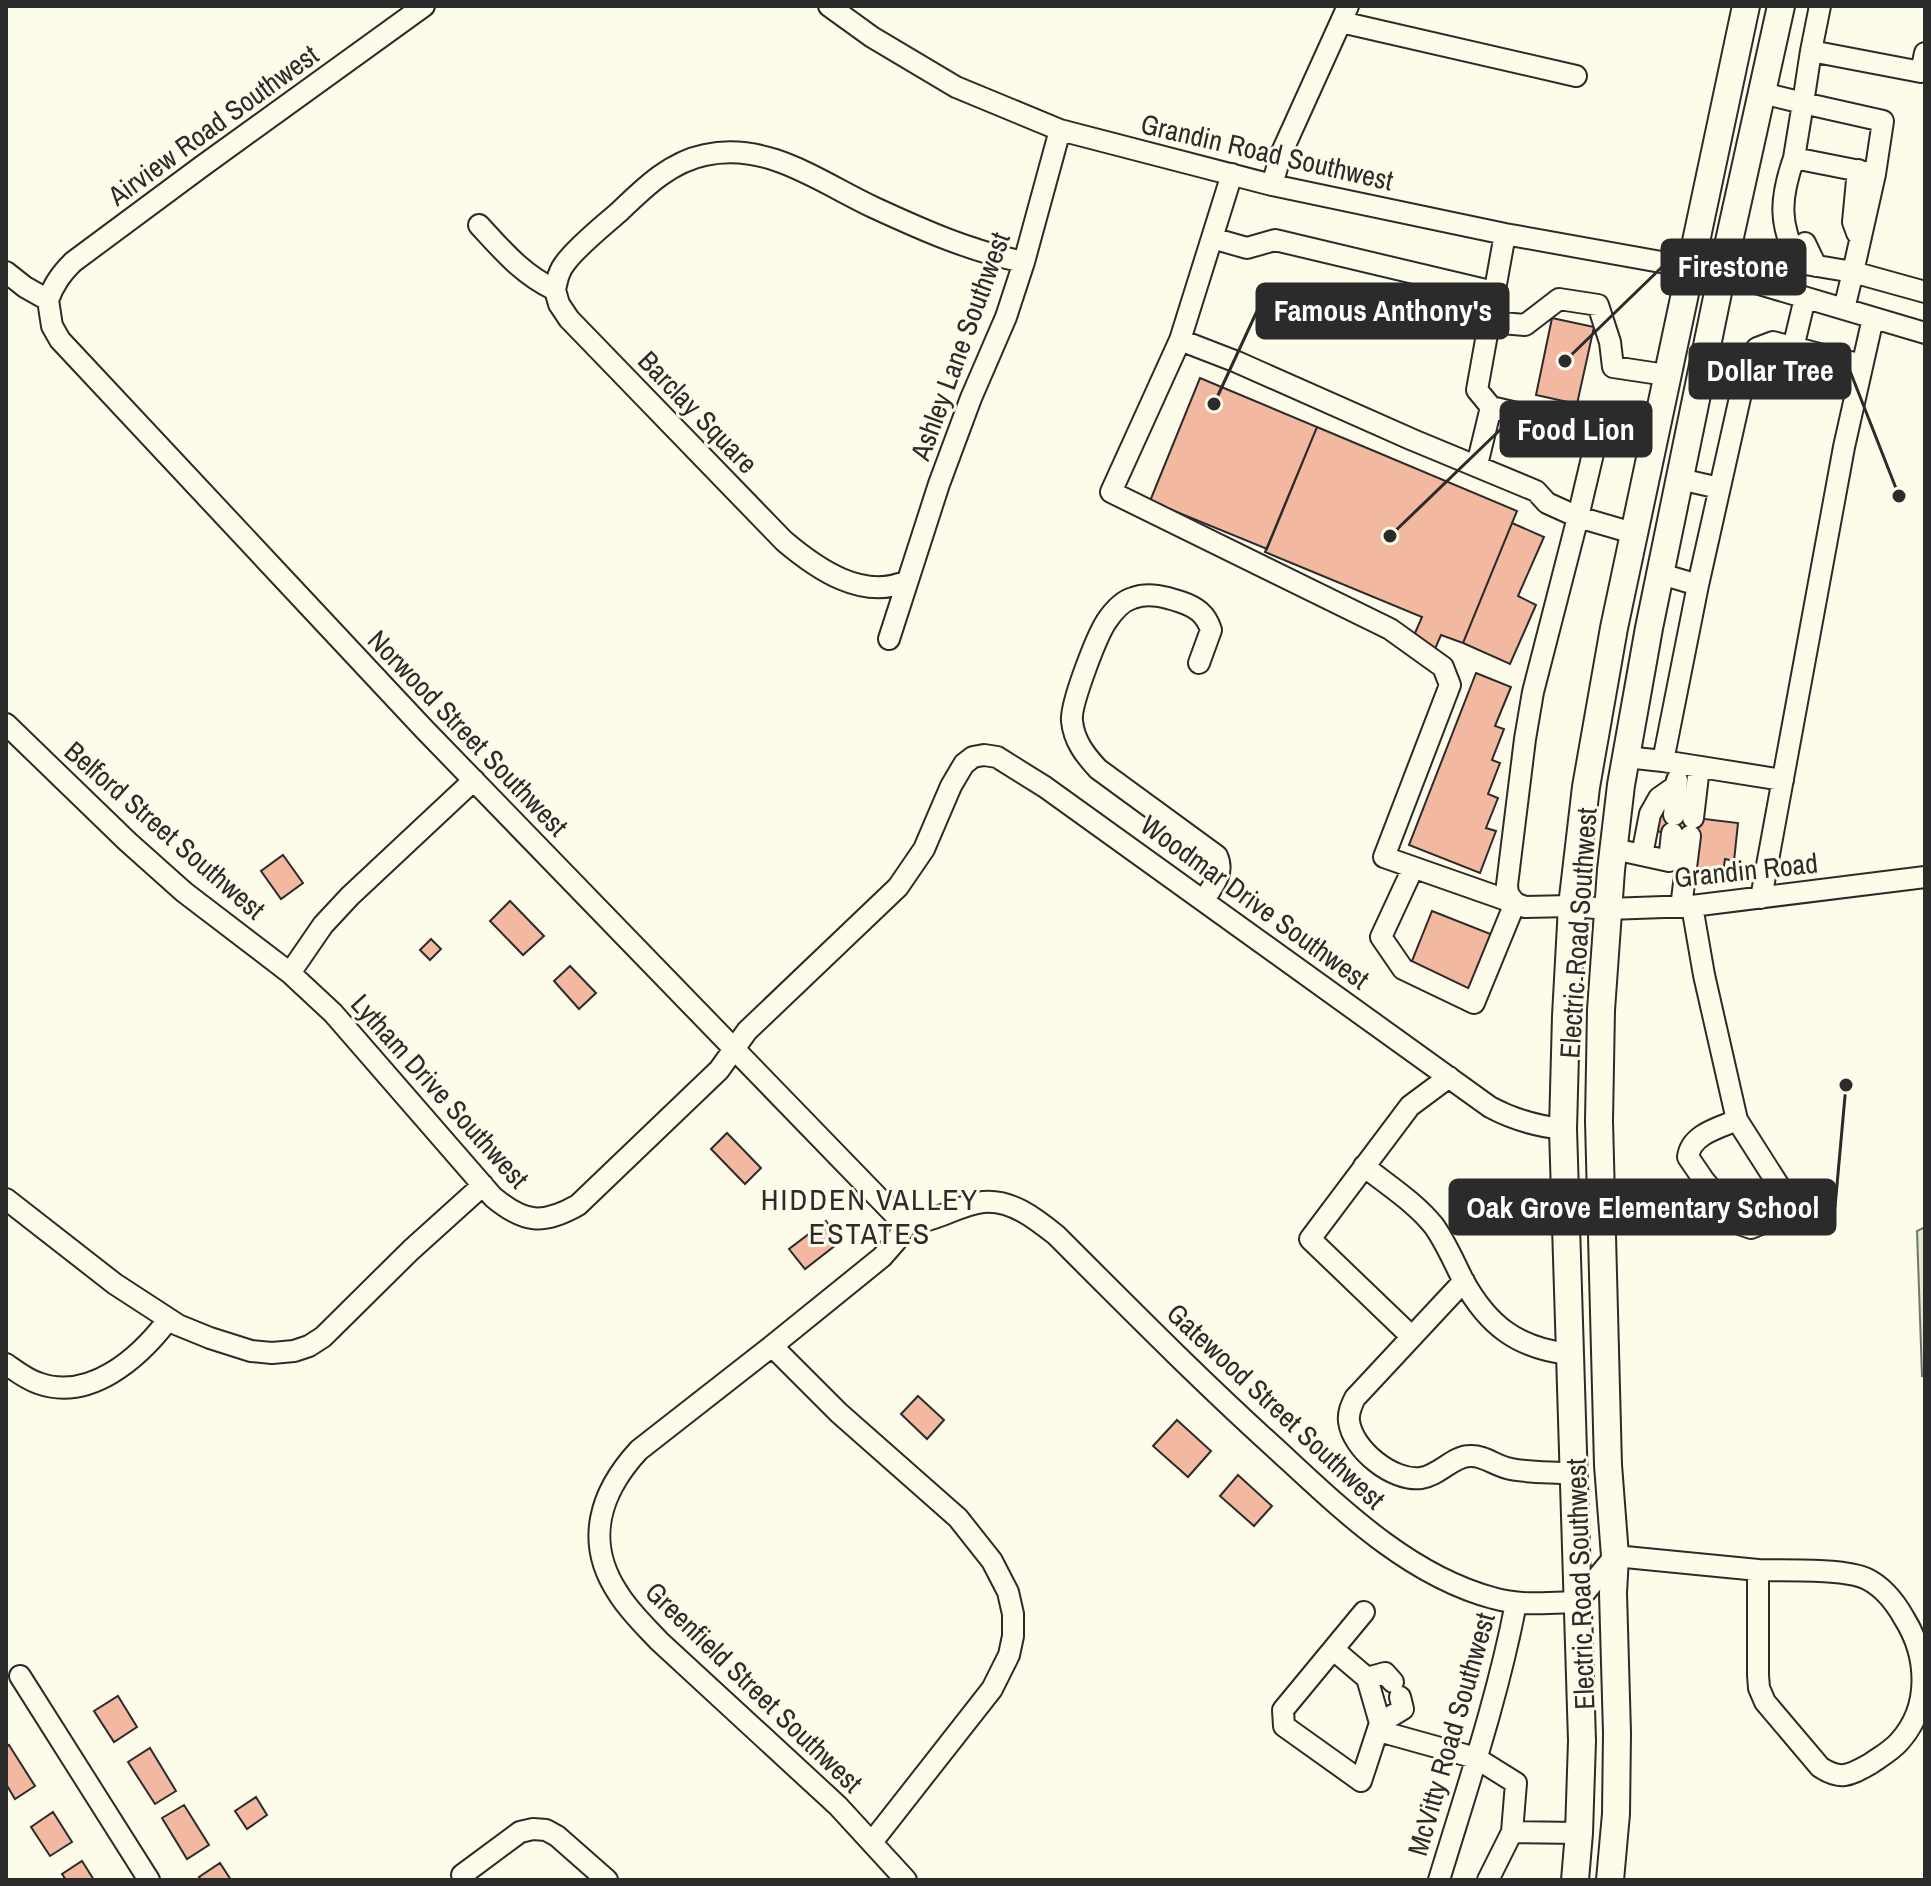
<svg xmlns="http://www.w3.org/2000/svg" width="1931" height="1886" font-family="'Archivo Narrow',sans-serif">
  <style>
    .green { fill: #deebd1; stroke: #74746e; stroke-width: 2 }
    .building { fill: #f2b8a0; stroke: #2b2b2b; stroke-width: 2 }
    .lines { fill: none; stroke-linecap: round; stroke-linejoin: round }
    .minor-casing { stroke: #2b2b2b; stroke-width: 24 }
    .major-casing { stroke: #2b2b2b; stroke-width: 30 }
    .minor { stroke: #fdfbea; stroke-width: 20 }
    .major { stroke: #fdfbea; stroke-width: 26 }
    .labels { text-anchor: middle; stroke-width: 6; stroke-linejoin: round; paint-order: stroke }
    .street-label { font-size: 28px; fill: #2b2b2b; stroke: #fdfbea }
    .neighbourhood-label { font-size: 30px; letter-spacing: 2px; fill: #2b2b2b; stroke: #fdfbea }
    .leader { fill: none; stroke: #2b2b2b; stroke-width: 3 }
    .callout-dot { fill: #2b2b2b; stroke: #fdfbea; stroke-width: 3 }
    .callout { fill: #2b2b2b; stroke: #2b2b2b; stroke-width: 3 }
    .callout-label { font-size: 30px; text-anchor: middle; font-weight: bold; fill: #fff }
  </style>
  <rect width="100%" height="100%" fill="#fdfbea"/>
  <path class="green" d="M1925,1227V1376H1922L1917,1231Z"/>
  <path class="building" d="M1552,318L1594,327L1577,404L1536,395Z
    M1200,378L1317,427L1267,549L1150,501Z
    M1317,427L1517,511L1463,643L1441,635L1435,649L1412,640L1422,617L1265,552Z
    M1512,523L1544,537L1518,596L1536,605L1510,664L1463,643Z
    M1476,673L1511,687L1495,726L1504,729L1492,760L1500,763L1488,794L1498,798L1486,828L1496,831L1480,873L1409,845Z
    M1655,813L1738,823L1734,861L1725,859L1723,873L1695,869L1699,837L1653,831Z
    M283,855L303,883L281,899L261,871Z
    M510,901L544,936L523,955L490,921Z
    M1432,911L1493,935L1473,991L1410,966Z
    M431,939L441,949L430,960L420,950Z
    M570,966L596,993L579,1009L554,981Z
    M727,1133L761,1168L745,1184L711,1149Z
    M826,1221L841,1241L805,1269L789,1249Z
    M918,1396L944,1420L927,1439L901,1414Z
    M1177,1420L1211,1451L1188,1477L1153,1446Z
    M1238,1475L1272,1506L1254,1526L1220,1496Z
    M118,1696L137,1727L114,1742L94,1711Z
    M9,1745L35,1786L15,1799L6,1784V1747Z
    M150,1748L176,1791L155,1804L128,1762Z
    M256,1797L267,1815L247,1829L235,1811Z
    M184,1805L209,1845L187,1859L162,1818Z
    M53,1812L72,1842L50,1856L31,1827Z
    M82,1861L94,1880H66L62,1874Z
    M220,1863L231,1880H201L199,1877Z"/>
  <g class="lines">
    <defs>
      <path id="minor" d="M829,6L872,37L956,87L1060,130L1272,185L1505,234L1722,273L1925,333
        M1820,6L1811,51L1803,103L1883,121L1875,174
        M1341,22L1576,76
        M1811,51L1921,72L1925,53
        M1762,93L1803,103L1794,158L1875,174L1853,272L1925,292
        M1794,158C1780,198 1778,224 1799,263L1853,272L1844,309
        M1232,174L1180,340L1237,362L1413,440L1536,491L1547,503L1578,517L1533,692L1525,739L1507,885L1508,894L1515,903L1525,907L1572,906L1608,909L1692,906L1925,877
        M1272,185L1281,154L1348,6
        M479,225C503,251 522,274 555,290L559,304L569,319L784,541C817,569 863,601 907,581
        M1857,233L1853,222L1858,170
        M1212,238L1247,248L1275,240L1494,292
        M1805,243L1816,266
        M6,272L25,287L48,300L52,326L60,340L424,729L899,1219C927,1230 954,1205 983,1202C1011,1199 1036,1219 1056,1235C1128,1307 1199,1379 1274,1447C1338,1506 1407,1575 1493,1598C1520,1606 1549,1603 1577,1602L1615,1556L1758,1570
        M555,290C557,280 559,270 566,262C578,246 603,226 619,212C644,188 670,162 705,155C768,141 821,183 875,208C925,231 970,251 1024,262
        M48,300C54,284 61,274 73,262L201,167L424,6
        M1489,322L1525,325L1559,299L1598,305L1610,342L1613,367L1666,375
        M1180,340L1111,492L1390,629L1443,667L1450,685L1384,857L1515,903L1474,1003L1403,969L1381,937L1413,868
        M1793,348L1805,298
        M1491,407L1551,421L1566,416L1600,424L1578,517L1633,533
        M1477,465L1491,407L1477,390L1505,234
        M1680,479L1719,488
        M1661,574L1698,585L1663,761L1783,780
        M1698,585L1748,362L1757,348L1773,342L1862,365
        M889,639L939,484L971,398L1006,317L1024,262L1060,130
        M1199,663L1211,630C1206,614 1196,607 1181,602C1166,597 1149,592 1133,598C1122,601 1112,613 1106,622C1096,638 1070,705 1072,721C1074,741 1085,755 1098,769L1217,856C1225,873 1213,885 1204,900
        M6,724L128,842L184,892L290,973L333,1013L493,1197C524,1223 543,1225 578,1205L719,1070L747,1031L898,887L924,849L951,786L964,764L973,757L984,755L997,757L1045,787L1490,1107C1514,1120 1536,1126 1563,1129
        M1626,757L1663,761
        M1674,815L1677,780
        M1693,818L1699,767
        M1614,849L1669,861L1672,833
        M1642,855L1650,814L1659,798L1676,786
        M1761,898L1844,447L1873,318
        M1692,906L1704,975L1737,1120L1788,1200L1763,1223L1751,1228L1740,1224L1703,1179L1688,1157C1691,1134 1719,1128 1737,1120
        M1681,907L1690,836
        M290,973L323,925L350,896L474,780
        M1364,1166C1387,1185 1415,1202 1434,1226C1446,1243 1454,1262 1463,1280C1488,1326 1518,1348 1569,1354
        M6,1199L115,1284L178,1325L210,1338L251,1351L272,1353L294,1351L309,1346L323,1337L411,1250L483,1185
        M1464,1281L1355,1398C1351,1406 1348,1413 1349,1421C1352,1449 1393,1482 1421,1478C1440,1475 1453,1456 1470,1456C1484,1455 1497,1467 1511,1469C1531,1473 1553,1472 1573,1474
        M1412,1337L1310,1239L1410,1106L1449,1077
        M772,1346L839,1413L958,1518L992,1561L1008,1592L1013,1614V1636L1009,1655L992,1689L872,1842
        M6,1364C16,1371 26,1379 38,1383C90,1402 139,1358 168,1320
        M1758,1570C1784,1571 1845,1568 1867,1579C1883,1587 1895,1602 1904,1618C1928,1656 1931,1707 1899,1742C1891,1751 1880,1757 1870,1764C1850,1775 1841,1781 1820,1767L1765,1702L1759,1688L1758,1675Z
        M1334,1650L1367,1678L1380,1723L1361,1781L1284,1726L1283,1710L1364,1612
        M20,1676L149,1880
        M1367,1678L1385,1673L1393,1682
        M1380,1723L1403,1709L1400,1697
        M1379,1731L1476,1758L1516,1783L1512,1832L1488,1880
        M1512,1832L1579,1833
        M462,1875L520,1832L533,1829L546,1830L557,1836L607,1880
        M906,1880L838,1806L659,1641C645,1626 629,1611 618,1593C584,1542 600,1492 639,1450L772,1346L882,1257L896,1241L907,1223
        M1439,1880C1467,1788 1498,1697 1516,1603"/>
      <path id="major" d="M1575,1880L1579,1833L1582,1741L1563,1129L1566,1016L1572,906L1586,787L1614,628L1746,6
        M1610,1880L1616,1814L1617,1733L1613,1593L1615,1556L1608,1465L1599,1121L1601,1010L1611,870L1621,785L1649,628L1722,273L1781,6"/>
    </defs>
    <use href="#minor" class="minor-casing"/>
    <use href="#major" class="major-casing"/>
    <use href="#minor" class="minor"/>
    <use href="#major" class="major"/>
  </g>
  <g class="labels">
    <g class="street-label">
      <text transform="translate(213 125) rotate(-36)" y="10">Airview Road Southwest</text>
      <text transform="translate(1267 152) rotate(13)" y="10">Grandin Road Southwest</text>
      <text transform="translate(960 346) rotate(-70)" y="10">Ashley Lane Southwest</text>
      <text transform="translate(698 412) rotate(46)" y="10">Barclay Square</text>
      <text transform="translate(468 733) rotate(46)" y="10">Norwood Street Southwest</text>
      <text transform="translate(165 830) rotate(41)" y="10">Belford Street Southwest</text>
      <text transform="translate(1746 870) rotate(-6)" y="10">Grandin Road</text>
      <text transform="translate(1255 902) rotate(36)" y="10">Woodmar Drive Southwest</text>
      <text transform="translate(1578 933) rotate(-86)" y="10">Electric Road Southwest</text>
      <text transform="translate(440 1091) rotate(48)" y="10">Lytham Drive Southwest</text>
      <text transform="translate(1276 1406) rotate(43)" y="10">Gatewood Street Southwest</text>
      <text transform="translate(1580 1584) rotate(-92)" y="10">Electric Road Southwest</text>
      <text transform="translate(754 1687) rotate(44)" y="10">Greenfield Street Southwest</text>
      <text transform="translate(1451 1734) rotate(-74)" y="10">McVitty Road Southwest</text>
    </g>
    <g class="neighbourhood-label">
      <text x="870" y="1210">HIDDEN VALLEY<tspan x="870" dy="34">ESTATES</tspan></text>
    </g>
  </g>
  <path class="leader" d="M1565 361L1662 267M1214 404L1257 311M1899 496L1850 371M1390 536L1501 429M1846 1085L1835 1207"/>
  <g class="callout-dot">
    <circle cx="1565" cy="361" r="8"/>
    <circle cx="1214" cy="404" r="8"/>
    <circle cx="1899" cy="496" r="8"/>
    <circle cx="1390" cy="536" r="8"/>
    <circle cx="1846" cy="1085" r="8"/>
  </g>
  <g class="callout">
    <rect x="1662" y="240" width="143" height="54" rx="8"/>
    <rect x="1257" y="284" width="251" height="54" rx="8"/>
    <rect x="1690" y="344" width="160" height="54" rx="8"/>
    <rect x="1501" y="402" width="150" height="54" rx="8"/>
    <rect x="1450" y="1180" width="385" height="54" rx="8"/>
  </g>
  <g class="callout-label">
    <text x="1733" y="277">Firestone</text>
    <text x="1383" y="321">Famous Anthony's</text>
    <text x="1770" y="381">Dollar Tree</text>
    <text x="1576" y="440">Food Lion</text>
    <text x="1643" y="1218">Oak Grove Elementary School</text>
  </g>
  <rect width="1931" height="1886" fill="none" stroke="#2b2b2b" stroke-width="16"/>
</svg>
